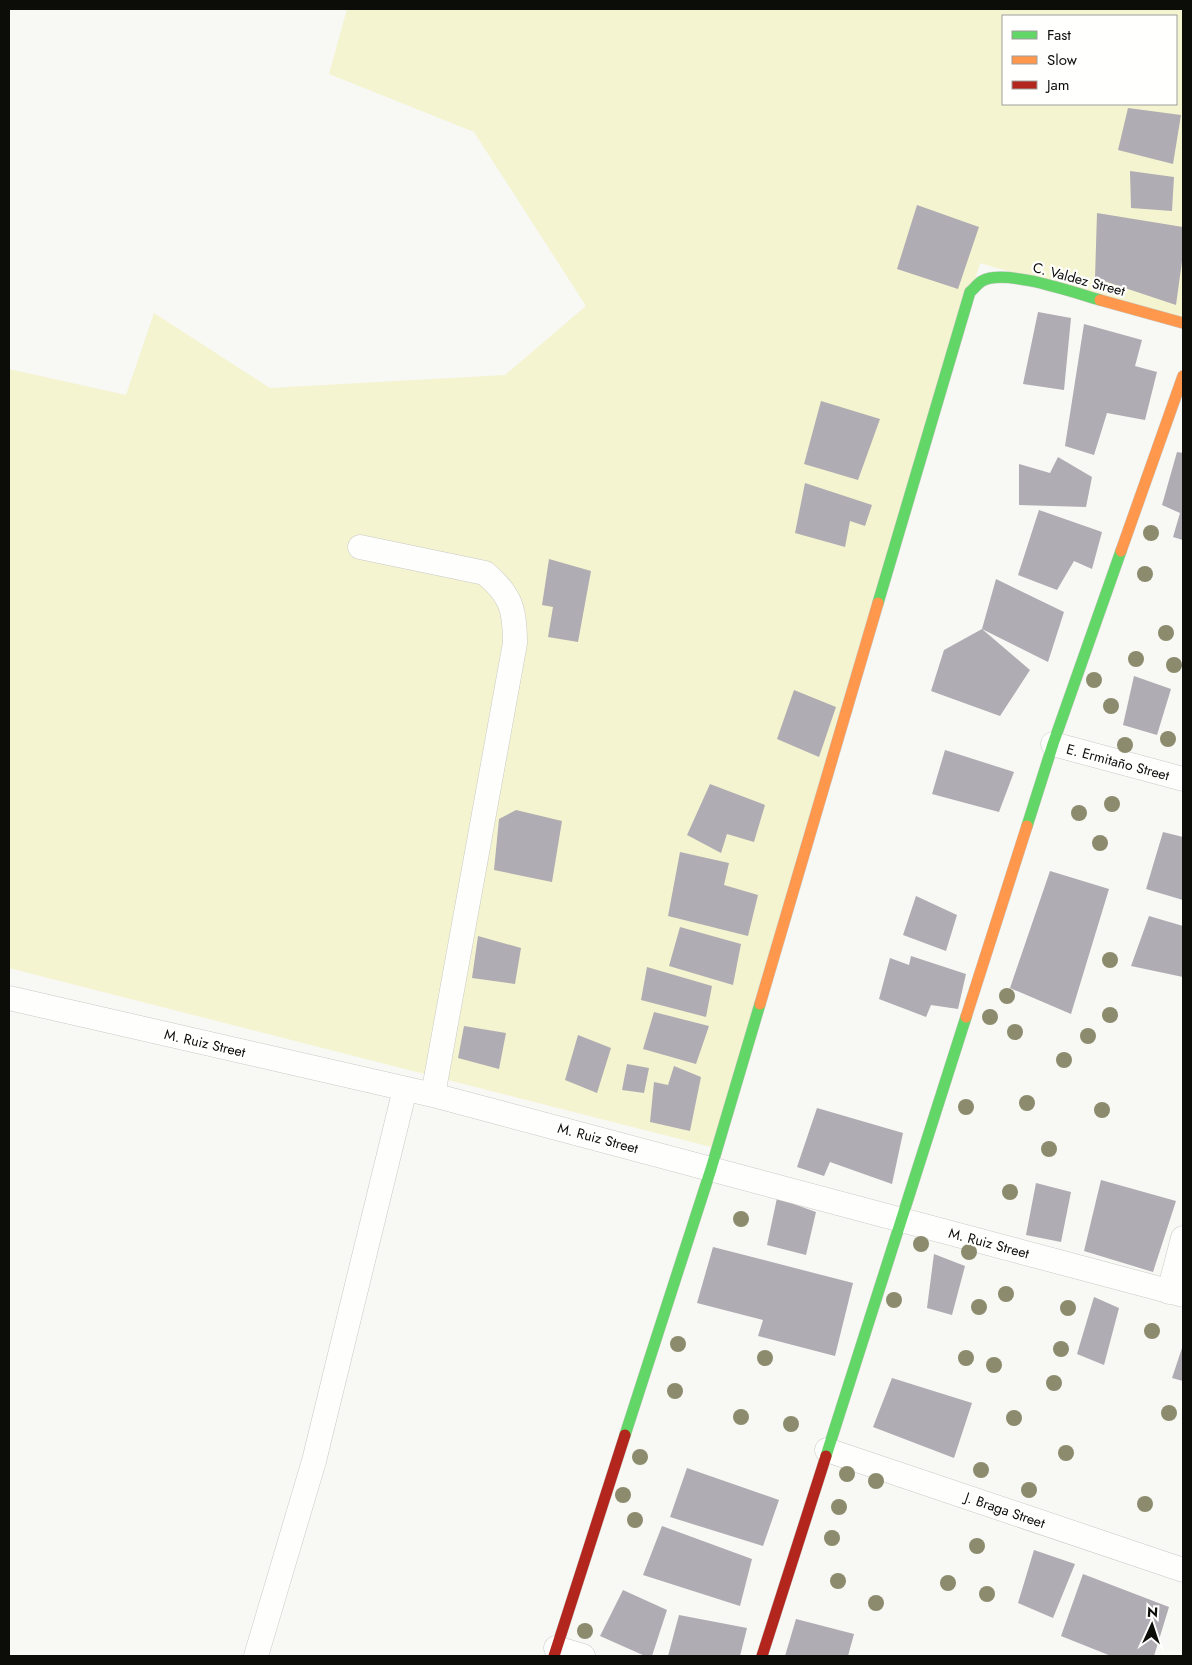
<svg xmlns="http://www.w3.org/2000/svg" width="1192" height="1665" font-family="Jost,sans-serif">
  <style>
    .green { fill: #f5f4d0; fill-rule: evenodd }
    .building { fill: #b0acb3 }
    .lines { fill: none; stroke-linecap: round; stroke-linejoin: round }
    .street-casing { stroke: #c9c9c6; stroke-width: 25 }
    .fast-casing { stroke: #c9c9c6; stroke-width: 12 }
    .slow-casing { stroke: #c9c9c6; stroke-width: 12 }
    .jam-casing { stroke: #c9c9c6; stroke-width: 12 }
    .street { stroke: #fefefd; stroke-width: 24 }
    .fast { stroke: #63d668; stroke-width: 11 }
    .slow { stroke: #ff974d; stroke-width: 11 }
    .jam { stroke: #b3261e; stroke-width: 11 }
    .tree { fill: #8c8b6e }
    .labels { text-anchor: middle; stroke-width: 4.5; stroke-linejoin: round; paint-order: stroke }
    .street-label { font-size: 14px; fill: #0c0c09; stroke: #fffffe }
  </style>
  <rect width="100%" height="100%" fill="#f8f8f4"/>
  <path class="green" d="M347,9H1183V322L980,263L719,1149L9,968V369L126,395L154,313L270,388L505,375L586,306L474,132L329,74ZM1003,16H1176V104H1003Z"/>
  <path class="building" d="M1128,108L1181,115L1173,164L1118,150Z
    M1130,171L1174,177L1172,211L1131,208Z
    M917,205L979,227L958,289L897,269Z
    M1097,213L1183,227V254L1176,305L1095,278Z
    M1038,312L1071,318L1064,390L1023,384Z
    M1084,324L1142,340L1135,366L1157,372L1145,420L1107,413L1094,455L1065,446Z
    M821,401L880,419L858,480L804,464Z
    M1177,452L1183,453V540L1173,537L1180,513L1162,505Z
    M1058,457L1092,477L1086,507L1019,505V464L1050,473Z
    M805,483L872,505L865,526L850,521L845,547L795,533Z
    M1039,510L1102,532L1092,569L1074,561L1057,590L1018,575Z
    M549,559L591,571L578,642L548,637L553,607L542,605Z
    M996,579L1064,612L1048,662L982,629Z
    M982,629L1030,670L1000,716L931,691L944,650Z
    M1134,676L1171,689L1157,735L1123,725Z
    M794,690L836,707L819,757L777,739Z
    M945,750L1014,772L999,812L932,794Z
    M710,784L765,805L754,842L727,834L721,853L687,835Z
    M516,810L562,821L552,882L494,870L499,819Z
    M1163,832L1183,837V900L1146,889Z
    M680,852L729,863L724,885L758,895L748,936L668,916Z
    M1050,871L1109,889L1071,1014L1010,988Z
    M916,896L957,915L946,951L903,935Z
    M1149,916L1183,926V977L1131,966Z
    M680,927L741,944L733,985L669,966Z
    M478,936L521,948L515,984L472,978Z
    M911,956L966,974L958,1009L931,1005L926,1017L879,999L890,958L909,965Z
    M647,967L712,986L706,1017L641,1000Z
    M654,1012L709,1026L696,1064L643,1049Z
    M464,1026L506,1033L499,1069L458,1058Z
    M578,1035L611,1048L597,1093L565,1080Z
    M627,1064L649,1068L644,1093L622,1090Z
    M674,1066L701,1077L690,1131L650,1122L654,1082L668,1085Z
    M817,1108L903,1133L892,1184L830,1162L824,1176L797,1167Z
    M1101,1180L1176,1201L1153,1272L1084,1251Z
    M1036,1183L1071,1192L1061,1242L1026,1235Z
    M777,1198L816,1212L806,1255L767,1245Z
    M713,1247L853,1283L835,1356L758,1336L763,1320L697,1303Z
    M934,1254L965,1266L952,1315L927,1308Z
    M1094,1297L1119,1308L1104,1365L1077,1354Z
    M1183,1345V1381L1172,1378Z
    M892,1378L972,1403L954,1458L873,1427Z
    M687,1468L779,1500L763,1546L670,1517Z
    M662,1526L752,1559L740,1606L643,1575Z
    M1034,1550L1075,1564L1053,1618L1018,1603Z
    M1083,1574L1169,1607L1154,1656H1111L1061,1636Z
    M623,1590L667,1610L652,1656H645L600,1636Z
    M679,1615L747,1628L740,1656H668Z
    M796,1619L854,1634L848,1656H785Z"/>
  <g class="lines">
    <defs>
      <path id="street" d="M360,547L485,573C511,595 515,609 515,643L433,1095
        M1053,744L1183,779
        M9,998L433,1095L1183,1295
        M1169,1292L1183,1238
        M827,1450L1183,1570
        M556,1648L583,1656
        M256,1656L314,1461L405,1089"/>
      <path id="fast" d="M878,603L970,292C974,289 977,284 982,281C1005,268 1075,293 1100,300
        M1027,826L1053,744L1121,551
        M625,1435L711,1169L760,1004
        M826,1456L966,1017"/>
      <path id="slow" d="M1100,300L1183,323
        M1121,551L1183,376
        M760,1004L878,603
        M966,1017L1027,826"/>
      <path id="jam" d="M554,1656L625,1435
        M762,1656L826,1456"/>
    </defs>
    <use href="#street" class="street-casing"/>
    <use href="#fast" class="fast-casing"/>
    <use href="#slow" class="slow-casing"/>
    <use href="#jam" class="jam-casing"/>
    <use href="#street" class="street"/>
    <use href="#fast" class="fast"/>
    <use href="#slow" class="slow"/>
    <use href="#jam" class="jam"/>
  </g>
  <g class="tree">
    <circle cx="1151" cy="533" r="8"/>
    <circle cx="1145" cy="574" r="8"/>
    <circle cx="1166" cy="633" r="8"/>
    <circle cx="1136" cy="659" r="8"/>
    <circle cx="1174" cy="665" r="8"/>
    <circle cx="1094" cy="680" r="8"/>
    <circle cx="1111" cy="706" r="8"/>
    <circle cx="1168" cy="739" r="8"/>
    <circle cx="1125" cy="745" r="8"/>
    <circle cx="1112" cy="804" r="8"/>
    <circle cx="1079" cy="813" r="8"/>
    <circle cx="1100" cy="843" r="8"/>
    <circle cx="1110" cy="960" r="8"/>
    <circle cx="1007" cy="996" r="8"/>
    <circle cx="1110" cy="1015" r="8"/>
    <circle cx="990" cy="1017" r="8"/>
    <circle cx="1015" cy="1032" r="8"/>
    <circle cx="1088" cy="1036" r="8"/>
    <circle cx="1064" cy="1060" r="8"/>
    <circle cx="1027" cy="1103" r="8"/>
    <circle cx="966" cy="1107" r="8"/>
    <circle cx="1102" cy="1110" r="8"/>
    <circle cx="1049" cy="1149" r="8"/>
    <circle cx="1010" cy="1192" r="8"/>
    <circle cx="741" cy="1219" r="8"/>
    <circle cx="921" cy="1244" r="8"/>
    <circle cx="969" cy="1252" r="8"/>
    <circle cx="1006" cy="1294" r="8"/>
    <circle cx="894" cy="1300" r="8"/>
    <circle cx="979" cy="1307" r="8"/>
    <circle cx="1068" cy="1308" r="8"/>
    <circle cx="1152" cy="1331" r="8"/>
    <circle cx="678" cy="1344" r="8"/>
    <circle cx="1061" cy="1349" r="8"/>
    <circle cx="765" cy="1358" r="8"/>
    <circle cx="966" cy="1358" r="8"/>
    <circle cx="994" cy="1365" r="8"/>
    <circle cx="1054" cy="1383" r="8"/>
    <circle cx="675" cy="1391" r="8"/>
    <circle cx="1169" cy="1413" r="8"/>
    <circle cx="741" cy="1417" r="8"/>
    <circle cx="1014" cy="1418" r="8"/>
    <circle cx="791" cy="1424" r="8"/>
    <circle cx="1066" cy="1453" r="8"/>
    <circle cx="640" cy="1457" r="8"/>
    <circle cx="981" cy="1470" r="8"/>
    <circle cx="847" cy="1474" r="8"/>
    <circle cx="876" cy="1481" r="8"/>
    <circle cx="1029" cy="1490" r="8"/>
    <circle cx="623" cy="1495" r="8"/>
    <circle cx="1145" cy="1504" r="8"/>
    <circle cx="839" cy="1507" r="8"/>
    <circle cx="635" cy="1520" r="8"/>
    <circle cx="832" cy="1538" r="8"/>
    <circle cx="977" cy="1546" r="8"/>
    <circle cx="838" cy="1581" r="8"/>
    <circle cx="948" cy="1583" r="8"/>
    <circle cx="987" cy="1594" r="8"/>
    <circle cx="876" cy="1603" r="8"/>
    <circle cx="585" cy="1631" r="8"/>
  </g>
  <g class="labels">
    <g class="street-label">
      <text transform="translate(1079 279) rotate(15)" y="5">C. Valdez Street</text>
      <text transform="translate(1118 762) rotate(15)" y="5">E. Ermitaño Street</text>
      <text transform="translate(205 1043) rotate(13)" y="5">M. Ruiz Street</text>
      <text transform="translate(598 1138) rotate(15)" y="5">M. Ruiz Street</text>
      <text transform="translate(989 1243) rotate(15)" y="5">M. Ruiz Street</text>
      <text transform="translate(1005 1510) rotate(19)" y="5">J. Braga Street</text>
    </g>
  </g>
  <rect width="1192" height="1665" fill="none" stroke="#0c0c09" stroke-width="20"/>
  <rect x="1002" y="15" width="175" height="90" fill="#fffffe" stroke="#9e9e9c"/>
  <rect x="1012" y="31" width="25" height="8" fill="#63d668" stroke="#9e9e9c"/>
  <text x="1047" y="40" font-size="15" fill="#0c0c09">Fast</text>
  <rect x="1012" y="56" width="25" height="8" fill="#ff974d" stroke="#9e9e9c"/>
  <text x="1047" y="65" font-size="15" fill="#0c0c09">Slow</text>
  <rect x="1012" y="81" width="25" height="8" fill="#b3261e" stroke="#9e9e9c"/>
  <text x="1047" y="90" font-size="15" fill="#0c0c09">Jam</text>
  <g transform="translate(1152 1625) rotate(3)" stroke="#fffffe" stroke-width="4" paint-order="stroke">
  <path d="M0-4L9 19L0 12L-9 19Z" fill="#0c0c09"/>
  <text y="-8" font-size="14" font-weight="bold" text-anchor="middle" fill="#0c0c09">N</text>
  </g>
</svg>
